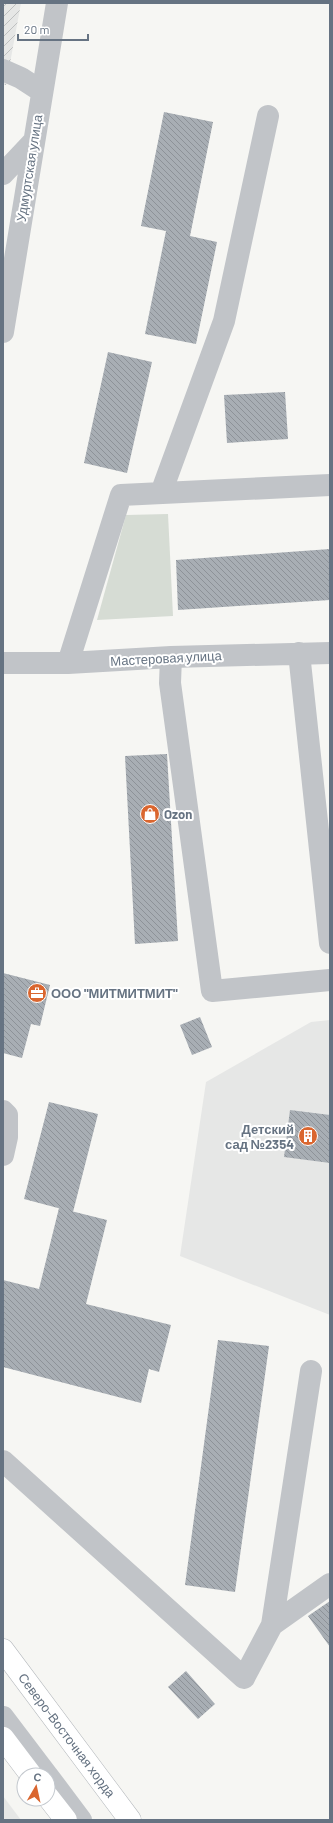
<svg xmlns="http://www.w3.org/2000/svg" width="333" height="1823" font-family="Barlow,sans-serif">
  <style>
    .built { fill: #e6e7e6 }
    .industrial { fill: url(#industrial-furrows) }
    .green { fill: #d6dcd4 }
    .building { fill: url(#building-back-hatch) }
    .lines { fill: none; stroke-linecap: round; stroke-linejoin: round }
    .major-casing { stroke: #b4b8bc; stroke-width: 23 }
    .minor { stroke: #c1c4c8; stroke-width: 22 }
    .major { stroke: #fff; stroke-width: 22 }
    .labels { text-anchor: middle; stroke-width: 4; stroke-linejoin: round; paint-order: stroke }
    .street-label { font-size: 13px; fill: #667382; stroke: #fff }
    .poi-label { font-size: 13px; font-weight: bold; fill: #667382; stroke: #fff; text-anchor: start }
  </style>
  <defs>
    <pattern id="industrial-furrows" width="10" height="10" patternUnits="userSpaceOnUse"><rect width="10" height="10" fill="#e6e7e6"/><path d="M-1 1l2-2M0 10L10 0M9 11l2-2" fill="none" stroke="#bec0c0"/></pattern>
    <pattern id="building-back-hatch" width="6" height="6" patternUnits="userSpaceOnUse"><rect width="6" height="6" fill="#a8aeb4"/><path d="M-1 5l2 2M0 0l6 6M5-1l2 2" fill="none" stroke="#8d9298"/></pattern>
  </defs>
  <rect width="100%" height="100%" fill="#f6f6f3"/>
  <path class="built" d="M330,1020V1315L180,1256L206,1082L311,1022Z
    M3,1796L21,1820H3Z"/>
  <path class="industrial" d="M3,3H21L6,85H3Z"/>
  <path class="green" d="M168,514L173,616L97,620L126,515Z"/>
  <path class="building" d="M164,112L213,122L190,236L217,242L196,344L145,334L166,231L141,226Z
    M108,352L152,362L127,473L84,463Z
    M285,392L288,439L227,443L224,395Z
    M330,549V600L178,610L176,560Z
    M167,754L178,941L135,944L125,756Z
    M3,973L50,985L40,1026L31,1024L22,1058L3,1053Z
    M200,1017L212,1047L192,1055L180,1025Z
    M49,1102L98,1114L73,1212L24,1199Z
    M290,1110L330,1115V1163L284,1157Z
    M59,1208L107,1220L86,1304L171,1325L159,1372L149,1369L141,1403L3,1367V1280L39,1289Z
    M218,1340L269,1346L235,1592L185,1585Z
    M330,1601V1647L308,1616Z
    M186,1671L215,1704L198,1719L168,1687Z"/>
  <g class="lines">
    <defs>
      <path id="major" d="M3,1650L130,1820
        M3,1738L31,1775
        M48,1797L66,1820"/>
    </defs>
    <use href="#major" class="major-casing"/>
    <path class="minor" d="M3,70L21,78L41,91
      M3,174L33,142
      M3,332L57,3
      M161,493L224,321L268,116
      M299,653L330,943
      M171,657L170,683L212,991L330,980
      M3,663H68L171,657L330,653
      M68,663L121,495L330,485
      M3,1111L7,1115V1137L3,1155
      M3,1461L244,1678L272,1625L330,1584
      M272,1625L311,1371
      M3,1717L47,1775
      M48,1776L81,1820"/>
    <use href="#major" class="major"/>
  </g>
  <defs>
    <symbol id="shop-disc" viewBox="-11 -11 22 22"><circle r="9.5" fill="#da662f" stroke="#fff"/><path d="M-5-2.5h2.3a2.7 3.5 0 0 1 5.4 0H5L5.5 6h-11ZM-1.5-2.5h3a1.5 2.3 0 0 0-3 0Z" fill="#fff"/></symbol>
    <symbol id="office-disc" viewBox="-11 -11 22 22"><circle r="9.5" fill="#da662f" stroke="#fff"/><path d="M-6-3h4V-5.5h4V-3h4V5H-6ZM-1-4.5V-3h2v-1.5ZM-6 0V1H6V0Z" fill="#fff"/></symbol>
    <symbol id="building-disc" viewBox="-11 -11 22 22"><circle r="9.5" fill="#da662f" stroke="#fff"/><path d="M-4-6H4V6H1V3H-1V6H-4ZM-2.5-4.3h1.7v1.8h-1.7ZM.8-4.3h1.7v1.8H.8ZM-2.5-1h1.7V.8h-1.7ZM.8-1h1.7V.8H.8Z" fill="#fff"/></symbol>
  </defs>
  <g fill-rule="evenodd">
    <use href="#shop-disc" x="139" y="803" width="22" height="22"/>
    <use href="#office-disc" x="26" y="982" width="22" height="22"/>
    <use href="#building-disc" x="297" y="1125" width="22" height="22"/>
  </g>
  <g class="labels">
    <g class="street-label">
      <text transform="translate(29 168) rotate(-81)" y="5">Удмуртская улица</text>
      <text transform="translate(166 658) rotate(-3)" y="5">Мастеровая улица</text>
      <text transform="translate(67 1735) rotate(53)" y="5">Северо-Восточная хорда</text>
    </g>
    <g class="poi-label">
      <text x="164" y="819">Ozon</text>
      <text x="51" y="998">ООО "МИТМИТМИТ"</text>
      <text x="294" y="1134" text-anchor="end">Детский<tspan x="294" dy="15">сад №2354</tspan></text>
    </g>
  </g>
  <rect width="333" height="1823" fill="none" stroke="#667382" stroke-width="8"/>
  <g transform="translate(36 1787) rotate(9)"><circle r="19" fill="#ffffff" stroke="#c2c7cd"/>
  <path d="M0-3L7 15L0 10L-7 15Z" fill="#da662f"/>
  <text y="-6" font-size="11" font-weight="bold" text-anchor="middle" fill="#667382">С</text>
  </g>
  <path d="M18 34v6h70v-6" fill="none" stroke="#667382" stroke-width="2"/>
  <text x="24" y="34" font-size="12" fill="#667382" stroke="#ffffff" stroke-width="3" paint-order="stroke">20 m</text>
</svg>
